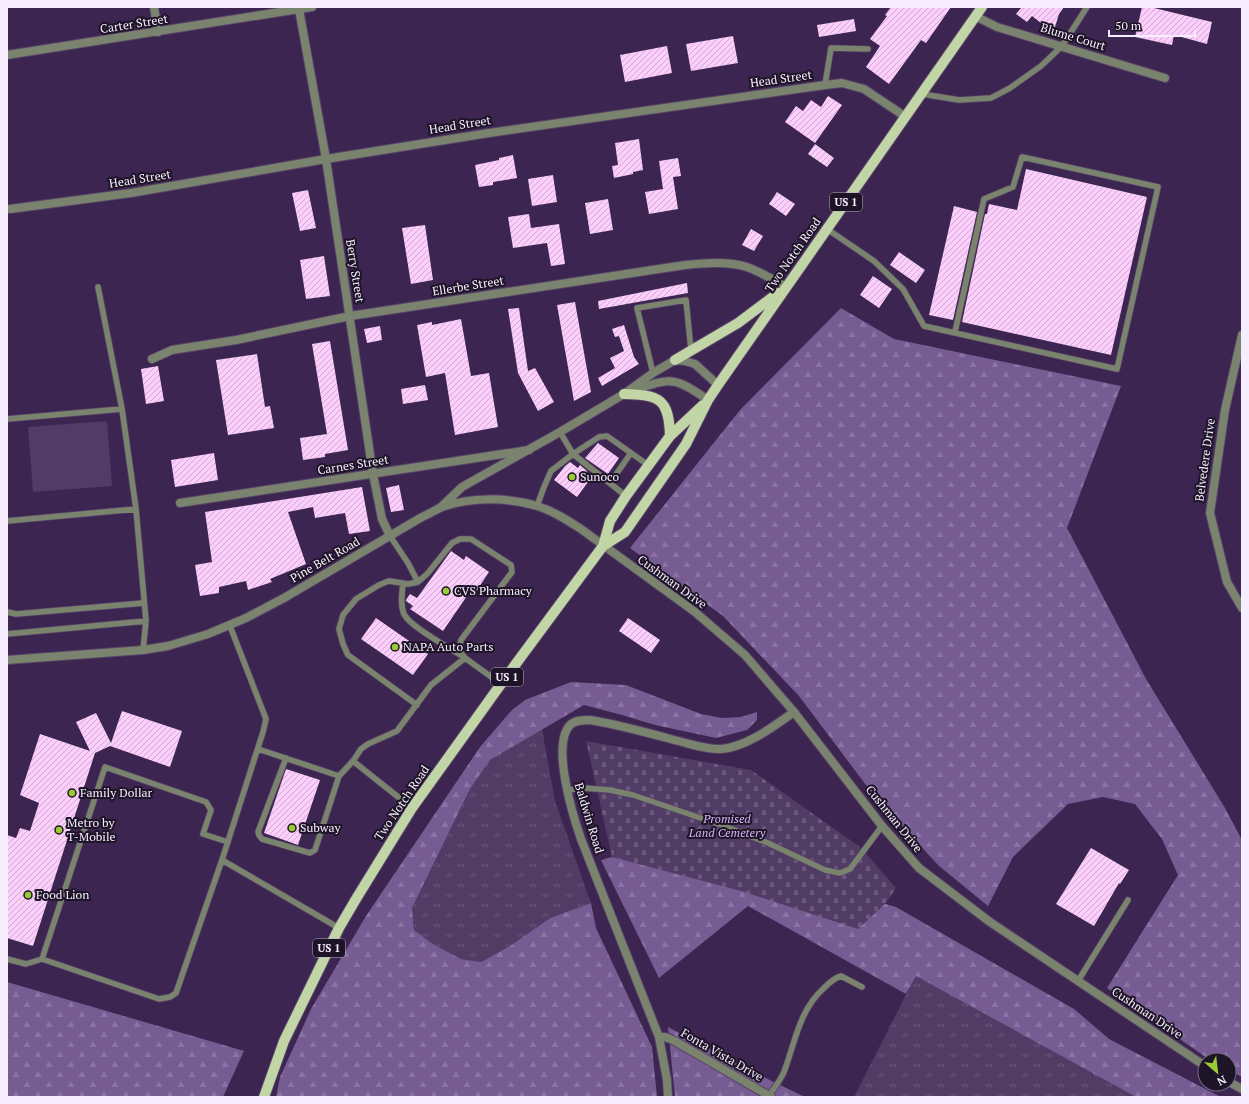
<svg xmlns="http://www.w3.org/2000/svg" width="1249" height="1104" font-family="'PT Serif',serif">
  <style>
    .grass { fill: url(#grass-tufts) }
    .forest { fill: url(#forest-firs) }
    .cemetery { fill: url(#cemetery-stones) }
    .park { fill: #513c65 }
    .building { fill: url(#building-hatch) }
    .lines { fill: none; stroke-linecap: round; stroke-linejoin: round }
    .service-casing { stroke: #564168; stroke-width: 7 }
    .minor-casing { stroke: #564168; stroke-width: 10 }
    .tertiary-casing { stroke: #564168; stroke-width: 10 }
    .primary-casing { stroke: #564168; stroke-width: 12 }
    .service { stroke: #7a836d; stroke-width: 5.5 }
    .minor { stroke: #7a836d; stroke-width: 8 }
    .tertiary { stroke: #7a836d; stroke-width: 8 }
    .primary { stroke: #c1d5a7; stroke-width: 10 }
    .poi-dot { fill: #99cb36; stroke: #1e1427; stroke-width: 1.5 }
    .labels { text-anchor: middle; stroke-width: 4; stroke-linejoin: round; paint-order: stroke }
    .shield { fill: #1e1427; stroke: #b5adbe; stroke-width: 1 }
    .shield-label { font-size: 11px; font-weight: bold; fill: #f6eefe }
    .street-label { font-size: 12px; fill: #f6eefe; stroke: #1e1427 }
    .poi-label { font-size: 12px; fill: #f6eefe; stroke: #1e1427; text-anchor: start }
    .park-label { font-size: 12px; font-style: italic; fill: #d7b6f8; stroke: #1e1427 }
  </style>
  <defs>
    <pattern id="grass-tufts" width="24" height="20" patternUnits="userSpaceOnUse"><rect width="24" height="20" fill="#513c65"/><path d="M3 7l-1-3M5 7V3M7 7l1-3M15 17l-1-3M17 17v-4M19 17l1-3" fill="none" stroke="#6b587c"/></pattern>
    <pattern id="forest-firs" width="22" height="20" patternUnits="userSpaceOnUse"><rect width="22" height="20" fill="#775b93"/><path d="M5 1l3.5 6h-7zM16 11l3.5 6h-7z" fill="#8b73a3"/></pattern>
    <pattern id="cemetery-stones" width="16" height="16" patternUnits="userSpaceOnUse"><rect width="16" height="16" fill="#513c65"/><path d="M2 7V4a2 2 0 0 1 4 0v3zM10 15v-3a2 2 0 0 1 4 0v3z" fill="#6b587c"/></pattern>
    <pattern id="building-hatch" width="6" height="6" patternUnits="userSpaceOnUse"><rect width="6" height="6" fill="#fbcefb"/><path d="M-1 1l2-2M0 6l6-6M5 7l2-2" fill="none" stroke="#cfaccf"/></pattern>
  </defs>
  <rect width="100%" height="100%" fill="#3c2550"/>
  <path class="grass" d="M542,729L555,801L591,903L550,918L510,946L481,962L461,959L433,944L414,930L412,908L470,789L490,760Z
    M916,975L1136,1097H854Z"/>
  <path class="forest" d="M841,308L894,339L1121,386L1067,528L1146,679L1225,808L1242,840V1077L1229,1070V1060H1211L1204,1056L1107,988L1178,875L1162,839L1135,804L1103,797L1068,804L1013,857L988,906L939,866L875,797L799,696L723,616L630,548L740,410Z
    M571,682L626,685L701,714L722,718L741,717L757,712V720L747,730L716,738L655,725L622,715L584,705L490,760L470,789L412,908L414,930L433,944L461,959L481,962L510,946L550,918L591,903L596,928L652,1047L657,1097H276L280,1077L311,1009L366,916L480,747L512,710L525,700Z
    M619,855L842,891L896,907L1074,1009L1109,1039L1221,1097H1136L916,976L906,994L748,906L659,978L601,860Z
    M7,982L244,1051L223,1097H7Z
    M668,1027L753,1072L805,1097H675Z"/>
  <path class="cemetery" d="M586,741L751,770L860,847L896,888L886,903L858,929L741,891L612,857Z"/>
  <path class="park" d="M107,421L112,486L33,492L28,427Z"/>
  <path class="building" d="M891,7H951L926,43L921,40L889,84L866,67L880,46L870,39L887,16L885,15Z
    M1020,7H1064L1059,14L1055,27L1041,23L1032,16L1027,22L1016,14L1021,8Z
    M1142,7H1150L1212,22L1207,44L1174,35L1172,45L1135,37Z
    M854,19L856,31L819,37L817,25Z
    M733,36L738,63L691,71L686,44Z
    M667,46L672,73L625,82L620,55Z
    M828,96L842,105L815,143L785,122L796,106L803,111L811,100L821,107Z
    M639,139L643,170L633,172V174L614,178L612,166L618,165L615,143Z
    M815,144L834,158L827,167L808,154Z
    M513,155L517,178L493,182V185L479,187L475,165L499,160V158Z
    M678,158L681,176L673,177L678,209L649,214L645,192L663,189L659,161Z
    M1026,169L1147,197L1111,355L962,322L985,214H987L989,204L1017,210Z
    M553,175L557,202L532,206L528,179Z
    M308,190L316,228L300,231L292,193Z
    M777,192L795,204L786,216L769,204Z
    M608,199L613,230L590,234L585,203Z
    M954,206L977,212L953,320L929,315Z
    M529,214L531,228L559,224L565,264L551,266L547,243L513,248L508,217Z
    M425,225L433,280L411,284L402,228Z
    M751,229L763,236L754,251L742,245Z
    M899,252L925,270L916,283L890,265Z
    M324,256L330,296L306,299L300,260Z
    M873,276L892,289L879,308L860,295Z
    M687,283L688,293L599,309L598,301Z
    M575,302L591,392L574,401L557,305Z
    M519,308L528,371L535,368L554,402L538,411L518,373L508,309Z
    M461,319L471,376L489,373L498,427L455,435L445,373L426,377L417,325L432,322V325Z
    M624,325L634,357L639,364L602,386L598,378L615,368L610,358L624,351L619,336L615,337L612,329Z
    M380,326L382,340L367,343L364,329Z
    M330,341L348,450L325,454V457L303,460L300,438L327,434L312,344Z
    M257,354L265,407L270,406L274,428L228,435L216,360Z
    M158,366L164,401L146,404L141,369Z
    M425,385L428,400L403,404L401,389Z
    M598,443L619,458L608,474L585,458Z
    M214,453L218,480L175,487L171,460Z
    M570,462L578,468L580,465L587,471L588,482L577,497L554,480L565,466Z
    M399,485L404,510L391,512L386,488Z
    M362,487L370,531L349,534L345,513L315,518L313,507L288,512L306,564L270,579L272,582L248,590L246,581L219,587V593L200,596L195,565L212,562L205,512Z
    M451,551L464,560L466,556L489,572L475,593L471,590L443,631L410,609L413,606L406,601V600L410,594L417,598Z
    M376,618L428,654L413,675L361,639Z
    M628,618L660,640L651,653L619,631Z
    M122,711L182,731L170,767L110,746L95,753L33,946L7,938V835L16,838L20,828L30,831L39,803L20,795L40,734L90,751L76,722L96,713L111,743Z
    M286,769L320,780L298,845L264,833Z
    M1091,848L1129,870L1120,884L1119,883L1094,926L1056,904Z"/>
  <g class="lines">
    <defs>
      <path id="service" d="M825,85L831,48L868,49
        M922,94L959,100L991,98L1010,88L1041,66L1062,46L1087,7
        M827,229L874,261L903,289L924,326L1117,369L1158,187L1022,157L1013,187L984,199L955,332
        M98,287L122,409L136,509L146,621L143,650
        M653,373L637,308L686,300L691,350
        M7,419L122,409
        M610,483L631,453
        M626,496L573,454L599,437L607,436L648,465
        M537,506L544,487L551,471L573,454L560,432
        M7,521L136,509
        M390,536L408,563L418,582
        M7,612L16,614L144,603
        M7,634L146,621
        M417,705L348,655L343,644L339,629L343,615L356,599L379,585L389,581L408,584L418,582L428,573L452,543L460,539H471L511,565L512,572L461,640L459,650L465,658L501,684
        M258,749L339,776
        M286,758L258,832L259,835L262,839L310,853L315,850L339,776L353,761L361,749L368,744L397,731L431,685L465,658C452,649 410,627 404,614C400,605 402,593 403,583
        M353,761L412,808
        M567,790L584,788L610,790L633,795L727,827L768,843L825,870L840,873L850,869L882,826
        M222,860L339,928
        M7,959L26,964L42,959L159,999L170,997L176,993L222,860L263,732L266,719L230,626
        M42,959L105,767L206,802L211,810L203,834L228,842
        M1078,981L1128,900
        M769,1096C774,1088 780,1081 784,1072C795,1043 799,1010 824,988C829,983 834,978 841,976L862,987"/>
      <path id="minor" d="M154,7L158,32
        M299,9L326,159L373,474L382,519L390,536
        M975,16L997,27L1165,78
        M7,55L312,7
        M10,209L131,193L326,159L489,133L825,85L842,83L864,89L906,117
        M1242,335L1225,410L1210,513L1227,582L1242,608
        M152,359L172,350L236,340L350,316L685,265C705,263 728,261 747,267C761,272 774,280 786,287
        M630,392C670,378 672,375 708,400
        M180,503L529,450
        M441,507L462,487L560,432L624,394L653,373L675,360L685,361L695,364L718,385
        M659,1037H665L673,1040L771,1097
        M668,1097L667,1080L659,1037L581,839C573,816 551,745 570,725C575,720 583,720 590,720C621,725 652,734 682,742C694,745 709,750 721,749C747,747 774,726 794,712"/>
      <path id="tertiary" d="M7,660L143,650L168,646L208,634L246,618L284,598L422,517C429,514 435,510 442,507C471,497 507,497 537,506C553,511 567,520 581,529L695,612L745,655L794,712L882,826L919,868L990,922L1205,1066
        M1229,1082L1242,1089"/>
      <path id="primary" d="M675,360L738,323L778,293
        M624,394C659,395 669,398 670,436
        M603,546L610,521L626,496L670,436L703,405
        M264,1097L284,1041L339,928L356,899L412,808L501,684L603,546L625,532L686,444L708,400L718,385L982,7"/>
    </defs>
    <use href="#service" class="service-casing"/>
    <use href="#minor" class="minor-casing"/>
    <use href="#tertiary" class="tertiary-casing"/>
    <use href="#primary" class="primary-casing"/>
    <use href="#service" class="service"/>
    <use href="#minor" class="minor"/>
    <use href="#tertiary" class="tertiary"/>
    <use href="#primary" class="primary"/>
  </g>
  <g class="poi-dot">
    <circle cx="572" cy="477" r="4"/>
    <circle cx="446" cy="591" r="4"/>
    <circle cx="395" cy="647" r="4"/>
    <circle cx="72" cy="793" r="4"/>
    <circle cx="292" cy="828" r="4"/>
    <circle cx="59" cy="830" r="4"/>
    <circle cx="28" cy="895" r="4"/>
  </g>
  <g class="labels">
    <g class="shield">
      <rect x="830" y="193" width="32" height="18" rx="3"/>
      <rect x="491" y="668" width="32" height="18" rx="3"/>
      <rect x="313" y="939" width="32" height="18" rx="3"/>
    </g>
    <g class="shield-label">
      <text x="846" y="206">US 1</text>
      <text x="507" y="681">US 1</text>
      <text x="329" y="952">US 1</text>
    </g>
    <g class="street-label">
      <text transform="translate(134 24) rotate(-9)" y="4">Carter Street</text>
      <text transform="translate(1073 37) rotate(17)" y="4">Blume Court</text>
      <text transform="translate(781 79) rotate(-8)" y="4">Head Street</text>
      <text transform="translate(460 125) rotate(-9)" y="4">Head Street</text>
      <text transform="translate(140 179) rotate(-9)" y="4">Head Street</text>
      <text transform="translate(793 255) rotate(-55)" y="4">Two Notch Road</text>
      <text transform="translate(355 271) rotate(81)" y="4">Berry Street</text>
      <text transform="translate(468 286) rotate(-9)" y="4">Ellerbe Street</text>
      <text transform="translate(1205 460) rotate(-82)" y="4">Belvedere Drive</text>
      <text transform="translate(353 465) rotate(-9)" y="4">Carnes Street</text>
      <text transform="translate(325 560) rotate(-30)" y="4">Pine Belt Road</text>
      <text transform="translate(672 582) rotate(36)" y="4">Cushman Drive</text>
      <text transform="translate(402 803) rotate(-56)" y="4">Two Notch Road</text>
      <text transform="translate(589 818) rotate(73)" y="4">Baldwin Road</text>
      <text transform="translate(894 819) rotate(51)" y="4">Cushman Drive</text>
      <text transform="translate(1147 1013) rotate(34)" y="4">Cushman Drive</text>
      <text transform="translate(722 1055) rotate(30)" y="4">Fonta Vista Drive</text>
    </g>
    <g class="poi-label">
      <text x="580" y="481">Sunoco</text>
      <text x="454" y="595">CVS Pharmacy</text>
      <text x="403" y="651">NAPA Auto Parts</text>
      <text x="80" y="797">Family Dollar</text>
      <text x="67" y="827">Metro by<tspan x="67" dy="14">T-Mobile</tspan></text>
      <text x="300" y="832">Subway</text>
      <text x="36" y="899">Food Lion</text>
    </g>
    <g class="park-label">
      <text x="727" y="823">Promised<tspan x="727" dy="14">Land Cemetery</tspan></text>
    </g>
  </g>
  <rect width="1249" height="1104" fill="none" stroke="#f6eefe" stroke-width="16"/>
  <g transform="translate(1217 1072) rotate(152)"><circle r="19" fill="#1e1427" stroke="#746b7d"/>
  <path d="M0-3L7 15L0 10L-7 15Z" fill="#99cb36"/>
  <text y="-6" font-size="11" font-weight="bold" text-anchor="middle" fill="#f6eefe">N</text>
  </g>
  <path d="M1109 30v6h86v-6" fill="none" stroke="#f6eefe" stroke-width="2"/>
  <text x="1115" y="30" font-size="12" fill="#f6eefe" stroke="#1e1427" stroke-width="3" paint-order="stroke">50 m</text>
</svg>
